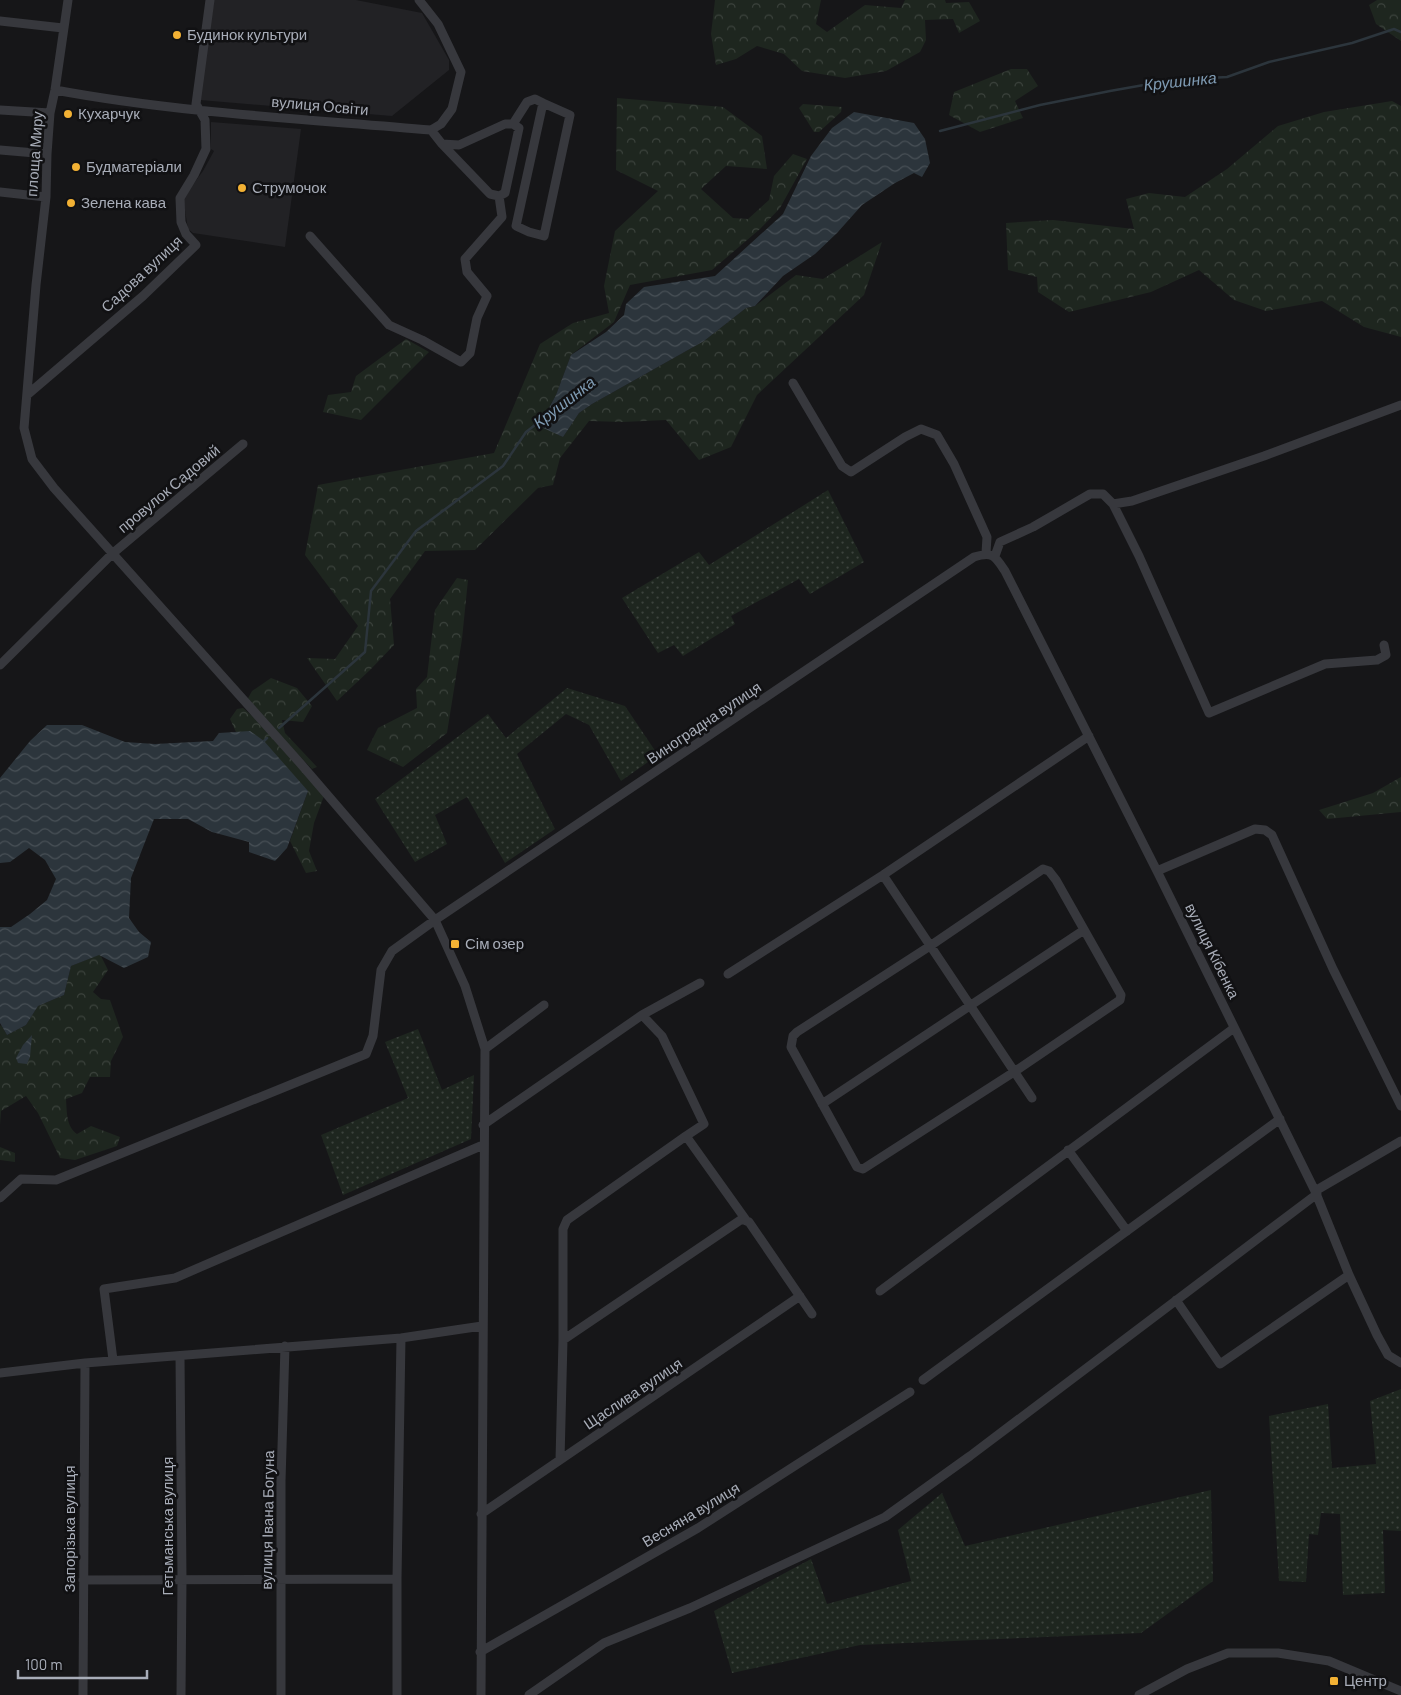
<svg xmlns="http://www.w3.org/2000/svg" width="1401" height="1695" font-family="Barlow,sans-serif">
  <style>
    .built { fill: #222225 }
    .forest { fill: url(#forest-crowns) }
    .park { fill: url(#park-dots) }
    .water { fill: url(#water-waves) }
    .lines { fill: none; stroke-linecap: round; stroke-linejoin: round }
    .stream { stroke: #2c353c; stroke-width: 2.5 }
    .minor { stroke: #37383d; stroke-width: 9 }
    .poi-dot { fill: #f2b134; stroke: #111113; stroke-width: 2 }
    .labels { text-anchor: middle; stroke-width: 5; stroke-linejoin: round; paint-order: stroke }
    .poi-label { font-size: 15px; fill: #a8adb8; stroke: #111113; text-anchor: start }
    .street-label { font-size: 15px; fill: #a8adb8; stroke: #111113 }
    .water-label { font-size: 16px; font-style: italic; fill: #7f9bb3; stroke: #111113 }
  </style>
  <defs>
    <pattern id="forest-crowns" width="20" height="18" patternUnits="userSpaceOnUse" patternTransform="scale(1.25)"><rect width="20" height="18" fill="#1e261f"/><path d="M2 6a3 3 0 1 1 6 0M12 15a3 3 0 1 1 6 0" fill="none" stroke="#3c433d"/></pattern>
    <pattern id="park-dots" width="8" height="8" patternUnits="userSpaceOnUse" patternTransform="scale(1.25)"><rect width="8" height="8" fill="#1e261f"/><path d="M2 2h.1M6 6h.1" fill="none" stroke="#3c433d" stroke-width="1.8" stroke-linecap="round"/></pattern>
    <pattern id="water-waves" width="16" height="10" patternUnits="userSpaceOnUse" patternTransform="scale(1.25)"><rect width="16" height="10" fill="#2c353c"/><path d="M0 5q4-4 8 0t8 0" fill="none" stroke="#485056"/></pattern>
  </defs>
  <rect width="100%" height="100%" fill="#161618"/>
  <path class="built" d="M214,0H356L422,13L449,60V70L392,116L200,100Z
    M211,122L301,129L285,247L193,233L188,229L183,198L203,171L214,151L211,149Z"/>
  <path class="forest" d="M715,0H821L816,24L827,32L865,5L901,8L905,0H945L946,3L969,2L980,21L959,33L953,19L925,20L926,40L920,52L886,71L845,78L802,71L784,54L757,46L736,59L716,65L711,34Z
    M1377,0H1401V41L1376,24L1369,5Z
    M1011,69H1027L1038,86L1015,101L1023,118L980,132L949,115L954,92Z
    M617,98L723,107L762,136L767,169L726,166L701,189L733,218L748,219L769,200L774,176L793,154L807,159L780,208L760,229L712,270L630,285L614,322L571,355L556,395L539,425L563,437L579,413L592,404L704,341L746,308L755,306L796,275L823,279L882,242L864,295L757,395L731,447L699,460L666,420L623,422L589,421L560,458L553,485L538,488L475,550L425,551L390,599L394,645L370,670L337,701L307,658L335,659L358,626L305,555L318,485L494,453L540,344L573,323L609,313L604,286L615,231L658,191L616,170Z
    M1392,101L1401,106V337L1364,327L1322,301L1266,311L1234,300L1199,270L1151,292L1069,312L1038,292L1037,277L1008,270L1006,223L1053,220L1134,229L1126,199L1149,193L1185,197L1227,169L1278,126L1324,112Z
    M803,104L842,107L841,112L819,132H814L799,108Z
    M406,339L429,352L361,420L323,412L328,395L351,392L356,376Z
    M457,578L468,580L462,639L447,733L403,767L367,750L378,728L417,708L416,689L427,677L435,610Z
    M271,678L297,688L312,706L303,722L282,720L285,733L317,767L312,769L247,700L252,691Z
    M243,708L257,720L324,796L314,823L309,851L317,871L306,873L290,841L308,791L250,732H236L230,719L237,709Z
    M1401,777V812L1327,819L1319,810L1373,793Z
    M100,954L108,970L93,992L101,999L110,1000L123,1037L111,1061L110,1077H90L82,1093L66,1099C67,1112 66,1126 77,1134L91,1126L120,1137L117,1146L75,1160L60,1158L38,1113L26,1096L1,1111L0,1125V1026L1,1025L7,1035L26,1025L38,1006L64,995L71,966Z
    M0,1147L15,1153V1162L0,1160Z"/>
  <path class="park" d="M828,490L864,562L810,594L799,579L731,616L735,624L683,656L674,645L658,653L622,598L699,552L709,565Z
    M567,688L625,706L658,755L621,781L589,725L566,714L517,754L555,829L505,863L467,797L435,815L447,844L415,862L375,799L488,714L506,738Z
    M418,1029L442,1090L474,1075L471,1139L343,1195L321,1135L408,1098L385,1042Z
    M1401,1389V1531L1383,1530L1385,1593L1343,1595L1340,1514L1321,1513L1318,1535L1309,1534L1306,1582L1279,1581L1269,1416L1328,1404L1332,1468L1376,1464L1370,1401Z
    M1211,1490L1213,1581L1141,1633L860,1645L732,1673L714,1611L811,1559L827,1604L911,1581L898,1530L942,1493L965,1546Z"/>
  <path class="water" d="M854,112L914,123L925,139L930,163L922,177L914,173L895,183L862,205L837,233L815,254L783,276L755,306L746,308L704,341L592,404L579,413L563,437L539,426L556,395L571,355L606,332L624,315L626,304L644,287L715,276L783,214L811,156L832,128Z
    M47,725H82L125,742L155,744L213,741L219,733L250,731L264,741L308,791L287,848L275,861L249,852V842L212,832L188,819H154L131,878L129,918L139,932L151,942L148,957L124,968L99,955L71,966L64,995L38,1006L26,1025L7,1035L0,1023V927H11L30,914L47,900L56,879L45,860L29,848L10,862L0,863V778L30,741Z
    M32,1035L30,1057L27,1064L18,1063L16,1058L23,1045Z"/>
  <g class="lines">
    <path class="stream" d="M940,131L1040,105L1110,91L1172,80L1227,77L1269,62L1352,43L1394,29L1401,32
      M279,728L365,652L371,591L416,531L503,466L526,432L544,418
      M264,741L267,738"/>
    <path class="minor" d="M68,0L55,90L50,113L47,154L46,197L36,285L24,428L32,459L54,488L300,763L435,920L465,986L485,1049L481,1695
      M0,21L63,28
      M55,90C179,113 306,119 431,130L441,124L452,109L461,72L438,24L419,0
      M0,110L50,113
      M513,124L527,102L535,99L543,103L516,226L529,232L544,236L570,115L543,103
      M431,130L442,144L490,194L499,196L505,193L519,128L513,124H505L459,145L442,144
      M0,150L47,154
      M0,192L46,197
      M310,236L389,325L422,340L461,362L470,353L477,318L487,296L467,272L465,259L502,217L499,196
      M793,383L842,466L851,472L905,437L921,429L937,435L954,464L987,537L986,553
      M27,395L143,296L196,245L186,234L181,222L180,198L194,175L206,149L205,120L196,104L210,0
      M1113,504L1139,556L1209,713L1325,664L1377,660L1386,655L1384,645
      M995,556L1000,542L1033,527L1090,494H1103L1113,504L1132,501L1264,456L1401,405
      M0,665L112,554L243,444
      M1043,869L1049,871L1056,880L1121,995L1120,1000L1014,1072L863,1169L857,1167L791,1047L793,1036L797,1032L930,946Z
      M1157,871L1255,829L1265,830L1272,835L1333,969L1401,1106
      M883,875L1032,1098
      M728,974L883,875L1089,736
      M642,1015L662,1036L704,1124L686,1136
      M485,1049L544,1005
      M822,1104L1084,930
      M483,1125L642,1015L700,983
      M1068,1150L1127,1231
      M1315,1191L1401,1141
      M0,1198L21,1179L56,1180L366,1054L373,1036L381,970L392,951L435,920L974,557C993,551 995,556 1005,571L1157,871L1315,1191L1349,1275L1377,1335L1388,1355L1401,1363
      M880,1291L1234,1028
      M1176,1300L1220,1364L1349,1275
      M563,1340V1229L567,1220L686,1136L746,1220
      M180,1356L182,1579L181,1695
      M113,1360L104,1289L175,1278L483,1145
      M0,1373L85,1363L401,1338L482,1326
      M923,1380L1280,1119
      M560,1460L563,1340L742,1219L749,1222L812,1314
      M481,1514L800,1296
      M83,1580L397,1579
      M480,1652L698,1528L910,1392
      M83,1695L85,1363
      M281,1695V1481L285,1346
      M397,1695V1579L401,1338
      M529,1695L604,1643L690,1608L885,1517L970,1456L1317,1194
      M1139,1695L1187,1669L1228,1653H1278L1329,1661L1401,1691"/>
  </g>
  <g class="poi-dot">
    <circle cx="177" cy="35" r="5"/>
    <circle cx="68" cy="114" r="5"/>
    <circle cx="76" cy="167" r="5"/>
    <circle cx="242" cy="188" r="5"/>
    <circle cx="71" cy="203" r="5"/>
    <rect x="450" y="939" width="10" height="10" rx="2.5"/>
    <rect x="1329" y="1676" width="10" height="10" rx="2.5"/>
  </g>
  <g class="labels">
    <g class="poi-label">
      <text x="187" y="40">Будинок культури</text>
      <text x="78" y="119">Кухарчук</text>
      <text x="86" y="172">Будматеріали</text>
      <text x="252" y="193">Струмочок</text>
      <text x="81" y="208">Зелена кава</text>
      <text x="465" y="949">Сім озер</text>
      <text x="1344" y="1686">Центр</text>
    </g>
    <g class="street-label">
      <text transform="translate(320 106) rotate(5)" y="5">вулиця Освіти</text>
      <text transform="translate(35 154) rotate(-86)" y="5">площа Миру</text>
      <text transform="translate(142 274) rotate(-43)" y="5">Садова вулиця</text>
      <text transform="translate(169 489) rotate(-40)" y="5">провулок Садовий</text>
      <text transform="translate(704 723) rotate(-34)" y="5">Виноградна вулиця</text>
      <text transform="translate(1212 951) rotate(64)" y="5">вулиця Кібенка</text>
      <text transform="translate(633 1394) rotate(-34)" y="5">Щаслива вулиця</text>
      <text transform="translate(691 1515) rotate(-31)" y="5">Весняна вулиця</text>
      <text transform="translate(268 1520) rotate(-89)" y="5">вулиця Івана Богуна</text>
      <text transform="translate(168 1526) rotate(-90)" y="5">Гетьманська вулиця</text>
      <text transform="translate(70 1529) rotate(-90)" y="5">Запорізька вулиця</text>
    </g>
    <g class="water-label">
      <text transform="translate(1180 81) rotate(-6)" y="6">Крушинка</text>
      <text transform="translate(564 402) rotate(-38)" y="6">Крушинка</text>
    </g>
  </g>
  <path d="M18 1670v8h129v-8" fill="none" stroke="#a8adb8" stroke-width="2.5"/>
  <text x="25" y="1670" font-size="15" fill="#a8adb8" stroke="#111113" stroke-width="4" paint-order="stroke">100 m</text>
</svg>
